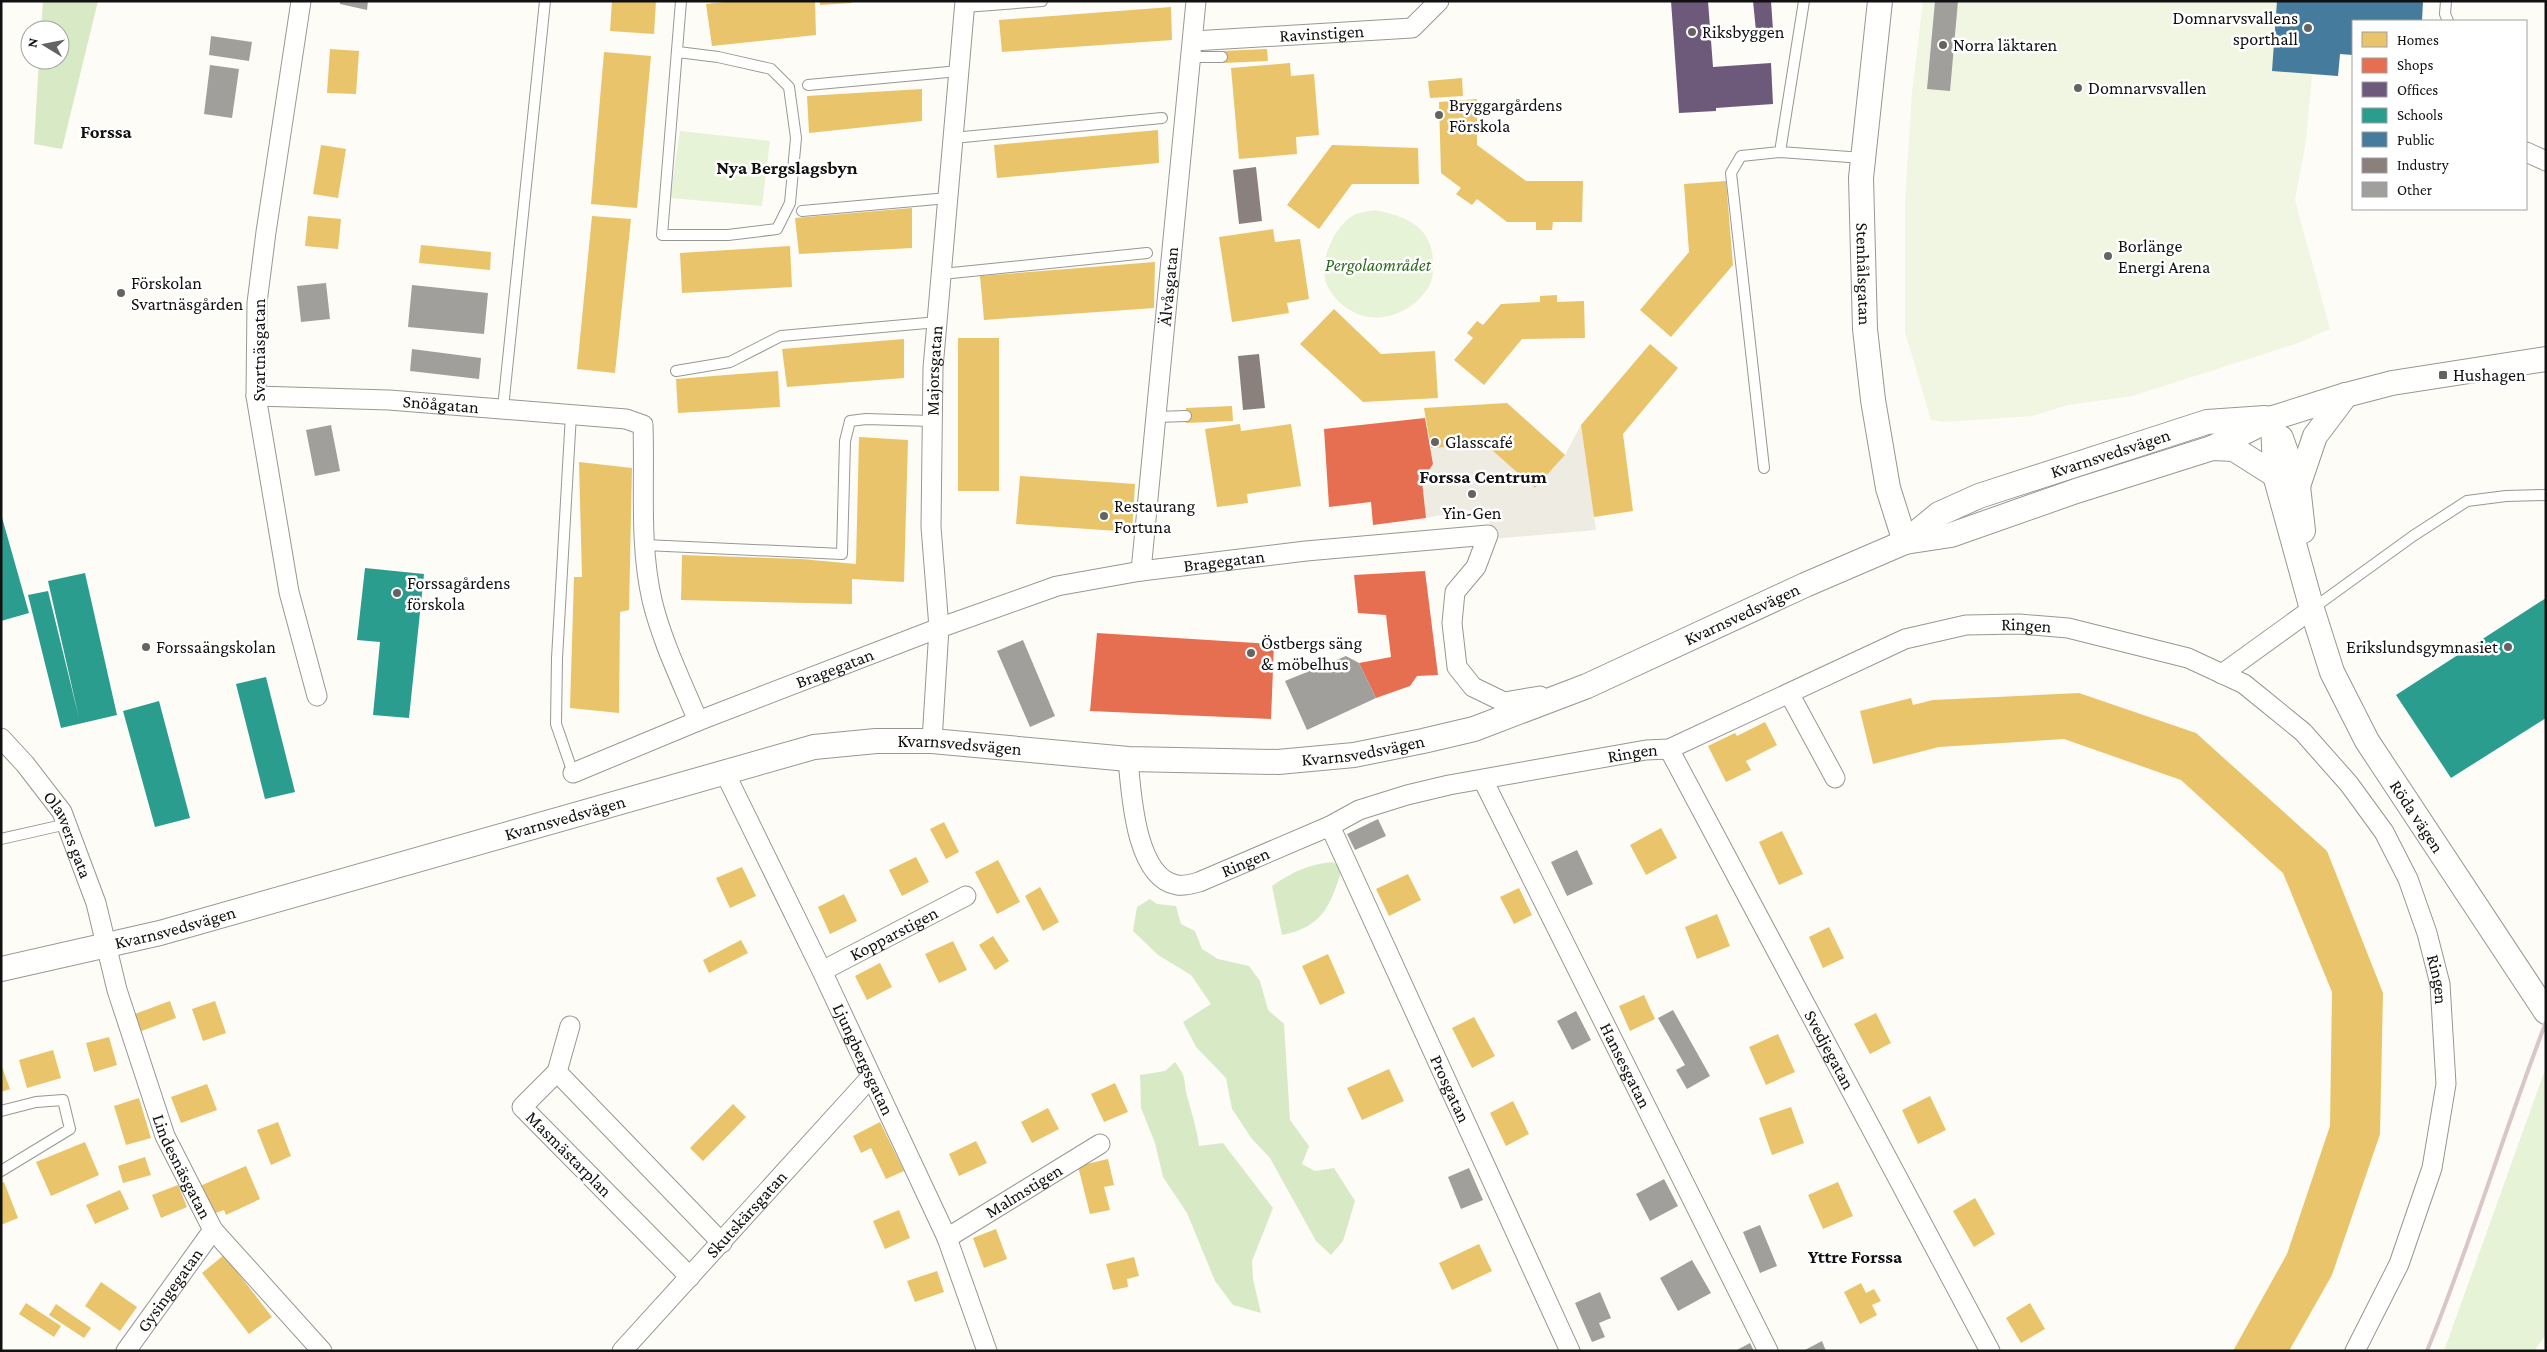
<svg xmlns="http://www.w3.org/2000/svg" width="2547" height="1352" font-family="'Crimson Pro',serif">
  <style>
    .green { fill: #e7f3d7 }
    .forest { fill: #d8eac5 }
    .pitch { fill: #f0f6e1 }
    .plaza { fill: #edebe2 }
    .homes { fill: #e9c46a }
    .shops { fill: #e76f51 }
    .offices { fill: #6d597a }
    .schools { fill: #2a9d8f }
    .public { fill: #457b9d }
    .industry { fill: #8a817c }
    .building { fill: #a19f9c }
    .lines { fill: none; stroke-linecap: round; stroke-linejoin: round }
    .service-casing { stroke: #979795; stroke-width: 12 }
    .minor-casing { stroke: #979795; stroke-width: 21 }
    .tertiary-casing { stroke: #979795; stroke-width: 26 }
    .service { stroke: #fffffe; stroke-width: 10 }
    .minor { stroke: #fffffe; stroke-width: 19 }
    .tertiary { stroke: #fffffe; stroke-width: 24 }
    .rail { stroke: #d9c6c7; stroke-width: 4 }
    .poi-dot { fill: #646362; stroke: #fff; stroke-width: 2 }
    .labels { text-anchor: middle; stroke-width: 5; stroke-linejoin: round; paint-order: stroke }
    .poi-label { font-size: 18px; fill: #111; stroke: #fff; text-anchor: start }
    .street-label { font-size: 18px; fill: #111; stroke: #fff }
    .park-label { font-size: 18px; font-style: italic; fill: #2f6b1f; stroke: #fff }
    .neighbourhood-label { font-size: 19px; font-weight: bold; fill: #111; stroke: #fff }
  </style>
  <rect width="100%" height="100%" fill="#fdfcf7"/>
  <path class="green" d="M680,131L770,141L762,206L670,198Z
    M1375,210C1407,217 1432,226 1433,262C1434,272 1432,283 1426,291C1400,326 1352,327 1329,289C1315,267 1334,224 1356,214C1362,212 1369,211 1375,210Z
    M2546,1067V1335L2534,1351H2444Z"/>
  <path class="forest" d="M43,1H98L62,149L34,144L39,60H60V30H41Z
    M1333,862L1342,869C1330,906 1323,927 1282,935L1272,886C1292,872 1309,864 1333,862Z
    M1150,899L1157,904L1176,906L1181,924L1195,931L1202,949L1218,959L1249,966L1260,981L1268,1010L1284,1024L1290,1120L1309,1146L1302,1164L1315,1171L1334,1168L1355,1201L1343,1241L1331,1255L1316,1241L1270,1158L1252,1139L1232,1109L1226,1078L1196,1047L1183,1022L1211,1004L1191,975L1158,955L1133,931L1137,907Z
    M1175,1062C1189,1081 1182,1079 1188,1099C1192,1115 1197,1129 1199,1146L1223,1143L1273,1208L1252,1261L1253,1279L1261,1313L1233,1305L1215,1281L1187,1213L1163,1177L1155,1143L1141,1108L1140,1075L1165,1071Z"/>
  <path class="pitch" d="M1923,1H2423L2422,21H2353V55L2340,54L2338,76L2312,75L2306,141L2295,200L2330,329L2295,344L2132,396L2068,405L2032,416L1943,422L1931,420L1905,332V202L1912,93Z"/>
  <path class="plaza" d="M1581,425L1596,530L1491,539L1490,523L1483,515L1466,510L1426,518L1422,481L1433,464L1431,448L1486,445L1535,488L1565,455Z"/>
  <path class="homes" d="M612,1H656L654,34L610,31Z
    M734,1H815L816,35L712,46L706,4Z
    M820,1H852V3L820,5Z
    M1171,7L1172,40L1002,52L999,20Z
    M330,49L359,51L356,94L327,93Z
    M1267,49L1268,61L1223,63L1222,51Z
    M604,52L651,56L637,208L591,204Z
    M1290,63L1291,76L1314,74L1319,135L1296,137L1297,154L1239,159L1231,68Z
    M1462,78L1463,96L1430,98L1428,81Z
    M922,89V121L809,133L807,96Z
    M1477,99V145L1526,181H1583L1582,222H1553L1552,230H1536V222H1507L1477,199L1472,205L1456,194L1461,188L1441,173L1439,102Z
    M1158,130L1159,163L997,178L994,145Z
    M321,145L346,149L338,198L313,194Z
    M1332,145L1418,148L1419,184H1352L1319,229L1287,205Z
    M1726,181L1733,265L1671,337L1640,310L1689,252L1684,184Z
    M912,208V248L799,254L795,218Z
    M308,216L341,219L338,249L305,246Z
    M592,216L631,219L615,373L577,369Z
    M1273,229L1275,242L1300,239L1309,299L1287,303L1289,313L1232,322L1219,237Z
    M421,245L491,252L490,270L419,263Z
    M790,246L792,287L682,293L680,253Z
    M1155,262L1154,308L984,320L980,276Z
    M1557,295V302L1584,301L1585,338L1522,339L1484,385L1454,360L1473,338L1467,333L1477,321L1483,325L1501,304L1540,302V296Z
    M1334,309L1381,354L1435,351L1438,398L1363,402L1300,344Z
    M958,338H999V491H958Z
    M904,339V378L787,387L782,349Z
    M1650,344L1678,368L1623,434L1633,511L1594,517L1581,425Z
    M778,371L780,407L678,413L676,379Z
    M1507,403L1565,455L1535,488L1486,445L1431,448L1424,408Z
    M1232,406L1233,421L1186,423V408Z
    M1240,424L1241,431L1291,424L1301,486L1247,494L1248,503L1217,507L1205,429Z
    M859,437L908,440L904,582L852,579V604L681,600L682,555L801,559L856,564Z
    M579,462L632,468L629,610L620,612L619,713L570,708L574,577H582Z
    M1020,476L1135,484L1132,532L1016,524Z
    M2079,693L2196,733L2327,851L2383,993L2380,1134L2332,1275L2289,1351H2233L2287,1254L2330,1126L2332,992L2283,873L2181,780L2064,739L1939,747L1873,764L1860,711L1911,698L1913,705L1933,700Z
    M1765,722L1777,745L1746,761L1751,770L1726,782L1708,746L1735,733L1737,736Z
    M944,822L959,852L946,859L930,829Z
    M1661,828L1677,858L1646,875L1630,845Z
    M1782,831L1803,874L1779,885L1759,842Z
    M916,857L929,882L902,896L889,870Z
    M998,860L1020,902L997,914L975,872Z
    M742,867L756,896L730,908L716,878Z
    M1408,874L1421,900L1389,916L1376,889Z
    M1040,887L1059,922L1043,931L1025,896Z
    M1519,888L1532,915L1514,924L1500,897Z
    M844,894L857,921L830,934L818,907Z
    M1717,914L1730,946L1697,959L1685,927Z
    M1829,927L1844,958L1823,968L1809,937Z
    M993,936L1009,961L995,970L979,945Z
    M741,940L748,953L709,973L703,960Z
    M953,941L967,970L939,983L925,954Z
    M1328,954L1345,993L1320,1005L1302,966Z
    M880,963L892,987L867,1000L855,976Z
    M1644,995L1655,1019L1630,1031L1619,1006Z
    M170,1001L176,1018L139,1032L132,1015Z
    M215,1001L226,1033L203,1041L192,1009Z
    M1876,1013L1891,1043L1870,1054L1854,1024Z
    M1474,1017L1495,1056L1472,1068L1452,1028Z
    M1778,1034L1795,1072L1766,1085L1749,1047Z
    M109,1037L117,1065L94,1072L86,1043Z
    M53,1050L61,1078L27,1088L19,1060Z
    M1,1064L10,1089L1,1092Z
    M1389,1069L1404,1101L1362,1120L1347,1088Z
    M1115,1083L1128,1112L1104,1122L1091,1094Z
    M207,1084L217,1110L181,1123L171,1097Z
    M1930,1096L1946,1130L1918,1144L1902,1110Z
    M139,1098L151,1138L126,1145L114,1106Z
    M1513,1101L1529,1134L1506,1146L1490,1113Z
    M733,1104L746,1117L703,1161L690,1148Z
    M1791,1107L1804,1143L1772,1155L1759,1118Z
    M1048,1108L1059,1129L1032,1143L1021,1122Z
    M278,1122L291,1156L271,1165L257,1130Z
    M880,1122L904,1171L886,1179L871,1148L861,1153L853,1136Z
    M976,1141L987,1163L959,1176L949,1154Z
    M85,1142L99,1175L51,1196L36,1162Z
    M145,1157L151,1175L123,1183L118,1166Z
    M1108,1159L1114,1185L1104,1187L1110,1210L1090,1214L1078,1166Z
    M246,1166L260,1199L226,1215L224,1210L213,1214L200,1186Z
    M4,1182L18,1218L1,1225V1183Z
    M1838,1182L1853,1216L1823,1229L1808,1195Z
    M178,1185L187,1207L161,1218L152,1195Z
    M120,1190L129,1209L95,1224L86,1205Z
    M1975,1198L1995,1234L1974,1247L1953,1211Z
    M899,1210L910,1238L885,1249L873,1221Z
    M996,1229L1007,1259L984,1268L973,1238Z
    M1479,1244L1492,1271L1452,1290L1439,1263Z
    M224,1255L272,1317L249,1334L202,1273Z
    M1134,1257L1139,1276L1127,1279L1128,1287L1113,1290L1106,1264Z
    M937,1271L944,1292L915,1302L907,1281Z
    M101,1282L137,1307L120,1331L85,1306Z
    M1861,1283L1866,1293L1874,1289L1881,1301L1872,1305L1877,1315L1860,1324L1844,1292Z
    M26,1303L61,1326L54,1337L19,1314Z
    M2030,1303L2045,1329L2021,1343L2006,1318Z
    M56,1304L91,1328L84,1338L49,1315Z"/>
  <path class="shops" d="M1425,418L1433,464L1422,481L1426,518L1373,525L1371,502L1329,507L1324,429Z
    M1425,571L1438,675L1417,676L1410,686L1376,698L1359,663L1391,657L1386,615L1358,613L1354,575Z
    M1097,633L1274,644L1271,719L1090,711Z"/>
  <path class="offices" d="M1671,1H1708L1713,67L1771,63L1773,104L1716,108V111L1679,113Z
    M1753,1H1771L1773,30L1756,31Z"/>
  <path class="schools" d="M1,514L29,613L1,621Z
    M365,568L424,574L409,718L373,715L380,642L357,640Z
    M85,573L117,715L61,728L28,595L48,591L79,718L48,581Z
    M2546,598V718L2451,778L2396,695Z
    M266,677L295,792L265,799L236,684Z
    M159,701L190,818L155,827L123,711Z"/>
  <path class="public" d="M2277,1H2423L2422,21H2353V55L2340,54L2338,76L2272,71Z"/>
  <path class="industry" d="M1256,167L1262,221L1239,224L1233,170Z
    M1259,354L1265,408L1243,410L1238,356Z"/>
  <path class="building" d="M340,1H368L367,10L340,4Z
    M1935,1H1958L1950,91L1927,89Z
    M211,36L252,42L249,61L209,55Z
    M210,65L239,69L232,118L204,114Z
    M326,283L330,319L301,322L297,286Z
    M412,285L488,293L484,334L408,327Z
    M412,349L481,358L479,379L410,371Z
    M331,425L340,471L315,476L306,430Z
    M1023,640L1055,716L1030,727L997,651Z
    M1346,656L1359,663L1376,698L1307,730L1285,681Z
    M1378,819L1386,836L1355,850L1347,834Z
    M1577,850L1593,884L1567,896L1551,862Z
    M1673,1010L1710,1076L1687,1089L1676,1070L1685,1065L1658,1018Z
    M1576,1011L1591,1040L1572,1050L1557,1021Z
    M1469,1168L1483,1200L1461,1209L1448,1177Z
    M1664,1179L1678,1206L1650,1221L1636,1194Z
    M1760,1225L1777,1266L1760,1273L1743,1232Z
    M1692,1260L1711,1293L1678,1311L1660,1278Z
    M1600,1292L1611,1318L1599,1323L1605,1337L1592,1342L1575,1303Z
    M1822,1341L1826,1351H1803Z
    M1750,1343L1754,1351H1735Z"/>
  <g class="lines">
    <defs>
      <path id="service" d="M2446,1L2445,14L2448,21
        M965,7L1042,1
        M678,52L718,57L771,69L789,87L796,138L790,203L777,229L728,235H662L681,1
        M1191,57H1222
        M808,85L959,71
        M953,138L1162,118
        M1780,152L1804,1
        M802,211L948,198
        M942,274L1147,253
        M676,371L730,362L781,336L938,322
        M503,408L545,1
        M571,414L557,658L556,724L573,773
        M1156,417L1186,416
        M1764,468L1731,173L1741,156L1780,152L1863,158
        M645,545L842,554L845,441L850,421L866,419L932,421
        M2312,609L2413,536L2467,501L2506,496L2546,495
        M1,839L67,824
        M1,1111L36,1102L63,1100L70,1129L1,1171"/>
      <g id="minor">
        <path d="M301,1L266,232L257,303L256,396L289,592L317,696"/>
        <path id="s1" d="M1193,41L1412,28L1439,1"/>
        <path d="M2526,152L2546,161"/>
        <path id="s2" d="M256,396L389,400L626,419L643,425C645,483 639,543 652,600C662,642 682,682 698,721"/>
        <path id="s3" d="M1141,571L1196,1"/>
        <path d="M2222,674L2312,609"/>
        <path d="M1790,695L1835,778"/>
        <path id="s4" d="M1,738L25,764L62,812L96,903L117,990L165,1136L213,1230L322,1351"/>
        <path id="s5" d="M932,741L939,628L931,527L933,368L965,1"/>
        <path id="s6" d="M1669,749L1990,1351"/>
        <path id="s7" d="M1128,759C1131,791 1135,878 1177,885C1184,886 1192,884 1199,882L1330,826L1359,810L1407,795L1449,785L1646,750L1669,749L1905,639L1966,625L2019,624L2068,628L2188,658L2244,684L2303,732L2349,784L2384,832L2408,879L2427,933L2440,984L2446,1084L2432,1168L2399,1264L2355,1351"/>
        <path id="s8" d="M573,773L698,721L939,628L1057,586L1141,571L1306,551L1488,535L1476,567L1455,592L1452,623L1457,667L1473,687L1504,702L1540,696"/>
        <path id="s9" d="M725,773L822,971L947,1238L987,1351"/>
        <path id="s10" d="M1483,780L1768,1351"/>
        <path id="s11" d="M1330,826L1570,1351"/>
        <path id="s12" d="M822,971L966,896"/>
        <path d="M557,1072L570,1026"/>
        <path id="s13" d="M947,1238L1100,1144"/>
        <path d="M690,1277L522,1107L557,1072L722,1243"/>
        <path id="s14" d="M126,1351L213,1230"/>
        <path id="s15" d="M622,1351L871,1077"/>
      </g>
      <g id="tertiary">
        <path id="s16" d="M1880,1L1861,178L1865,329L1873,400L1888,488L1905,542"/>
        <path id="s17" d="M2273,418L2275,475L2312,609L2332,672L2367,741L2546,1012"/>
        <path d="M2281,438L2298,486L2303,531"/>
        <path d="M2212,448L2234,449L2275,475"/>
        <path d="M2298,486L2315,436L2346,395"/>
        <path id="s18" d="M1905,542L1939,514L1979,496L2207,422L2265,418"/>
        <path id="s19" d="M1,969L160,933L814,747L876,741H932L1128,759L1278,762L1354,755L1423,741L1474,729L1587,686L1805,585L1905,542L1951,535L2076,491L2212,448L2273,418L2346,395L2392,383L2546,359"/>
      </g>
    </defs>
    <use href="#service" class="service-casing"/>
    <use href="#minor" class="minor-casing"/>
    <use href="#tertiary" class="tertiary-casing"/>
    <use href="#service" class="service"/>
    <use href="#minor" class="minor"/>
    <use href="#tertiary" class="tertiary"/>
    <path class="rail" d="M2427,1351C2471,1243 2504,1131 2546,1022"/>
  </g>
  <g class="poi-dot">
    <circle cx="2308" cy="28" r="5"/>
    <circle cx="1692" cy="32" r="5"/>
    <circle cx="1943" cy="45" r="5"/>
    <circle cx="2078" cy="88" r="5"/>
    <circle cx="1439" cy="115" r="5"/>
    <circle cx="2108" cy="256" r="5"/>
    <circle cx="121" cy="293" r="5"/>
    <rect x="2438" y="370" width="10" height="10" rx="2.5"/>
    <circle cx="1435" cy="442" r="5"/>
    <circle cx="1472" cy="494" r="5"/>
    <circle cx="1104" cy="516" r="5"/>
    <circle cx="397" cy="593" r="5"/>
    <circle cx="146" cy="647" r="5"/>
    <circle cx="2508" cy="647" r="5"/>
    <circle cx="1251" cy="653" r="5"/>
  </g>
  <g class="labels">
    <g class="poi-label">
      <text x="2298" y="24" text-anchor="end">Domnarvsvallens<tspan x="2298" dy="21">sporthall</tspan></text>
      <text x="1702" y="38">Riksbyggen</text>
      <text x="1953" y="51">Norra läktaren</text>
      <text x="2088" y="94">Domnarvsvallen</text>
      <text x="1449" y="111">Bryggargårdens<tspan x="1449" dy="21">Förskola</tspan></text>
      <text x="2118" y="252">Borlänge<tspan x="2118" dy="21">Energi Arena</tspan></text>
      <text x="131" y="289">Förskolan<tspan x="131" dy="21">Svartnäsgården</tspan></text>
      <text x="2453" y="381">Hushagen</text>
      <text x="1445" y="448">Glasscafé</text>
      <text x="1114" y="512">Restaurang<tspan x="1114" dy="21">Fortuna</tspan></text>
      <text x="1472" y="519" text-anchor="middle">Yin-Gen</text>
      <text x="407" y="589">Forssagårdens<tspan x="407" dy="21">förskola</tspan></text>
      <text x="1261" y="649">Östbergs säng<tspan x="1261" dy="21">&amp; möbelhus</tspan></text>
      <text x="156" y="653">Forssaängskolan</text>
      <text x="2498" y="653" text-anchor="end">Erikslundsgymnasiet</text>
    </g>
    <g class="street-label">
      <text dy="6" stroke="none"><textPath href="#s1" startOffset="129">Ravinstigen</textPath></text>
      <text dy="6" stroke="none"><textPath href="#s16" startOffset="274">Stenhålsgatan</textPath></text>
      <text dy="6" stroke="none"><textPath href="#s3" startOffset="286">Älvåsgatan</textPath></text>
      <text transform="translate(259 350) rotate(-90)" y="6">Svartnäsgatan</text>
      <text dy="6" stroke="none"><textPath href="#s5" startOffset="371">Majorsgatan</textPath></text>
      <text dy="6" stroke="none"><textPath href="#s2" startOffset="185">Snöågatan</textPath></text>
      <text dy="6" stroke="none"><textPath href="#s18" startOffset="226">Kvarnsvedsvägen</textPath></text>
      <text dy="6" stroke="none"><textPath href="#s8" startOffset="688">Bragegatan</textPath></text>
      <text dy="6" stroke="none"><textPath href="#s19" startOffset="1799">Kvarnsvedsvägen</textPath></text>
      <text dy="6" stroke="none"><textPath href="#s7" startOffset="1041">Ringen</textPath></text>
      <text dy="6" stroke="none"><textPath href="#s8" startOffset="282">Bragegatan</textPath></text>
      <text dy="6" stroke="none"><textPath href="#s19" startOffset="989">Kvarnsvedsvägen</textPath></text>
      <text dy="6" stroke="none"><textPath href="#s19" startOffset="1394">Kvarnsvedsvägen</textPath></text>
      <text dy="6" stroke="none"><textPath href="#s7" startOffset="621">Ringen</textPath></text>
      <text dy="6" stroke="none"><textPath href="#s17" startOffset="430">Röda vägen</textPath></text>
      <text dy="6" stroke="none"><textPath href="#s19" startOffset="584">Kvarnsvedsvägen</textPath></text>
      <text dy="6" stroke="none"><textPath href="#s4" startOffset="119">Olawers gata</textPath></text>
      <text dy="6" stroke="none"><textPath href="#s7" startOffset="216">Ringen</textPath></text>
      <text dy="6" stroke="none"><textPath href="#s19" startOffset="179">Kvarnsvedsvägen</textPath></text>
      <text dy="6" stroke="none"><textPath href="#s12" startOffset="81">Kopparstigen</textPath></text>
      <text dy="6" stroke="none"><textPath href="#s7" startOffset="1631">Ringen</textPath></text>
      <text dy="6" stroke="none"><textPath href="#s6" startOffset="341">Svedjegatan</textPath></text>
      <text dy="6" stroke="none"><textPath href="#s9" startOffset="318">Ljungbergsgatan</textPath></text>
      <text dy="6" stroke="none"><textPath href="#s10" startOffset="319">Hansesgatan</textPath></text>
      <text dy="6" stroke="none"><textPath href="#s11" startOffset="289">Prosgatan</textPath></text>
      <text transform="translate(569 1154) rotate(45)" y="6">Masmästarplan</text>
      <text dy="6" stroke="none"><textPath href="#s4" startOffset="471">Lindesnäsgatan</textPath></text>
      <text dy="6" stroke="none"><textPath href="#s13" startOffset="90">Malmstigen</textPath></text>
      <text dy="6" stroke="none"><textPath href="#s15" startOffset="185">Skutskärsgatan</textPath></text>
      <text dy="6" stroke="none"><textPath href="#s14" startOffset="75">Gysingegatan</textPath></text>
    </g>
    <g class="park-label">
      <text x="1378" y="271">Pergolaområdet</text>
    </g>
    <g class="neighbourhood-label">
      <text x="106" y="138">Forssa</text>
      <text x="787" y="174">Nya Bergslagsbyn</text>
      <text x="1483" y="483">Forssa Centrum</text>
      <text x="1855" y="1263">Yttre Forssa</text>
    </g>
  </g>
  <rect width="2547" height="1352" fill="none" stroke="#111111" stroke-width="5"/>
  <rect x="2352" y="20" width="175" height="190" fill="#ffffff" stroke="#a0a0a0"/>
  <rect x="2362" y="32" width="25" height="15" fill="#e9c46a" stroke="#a0a0a0"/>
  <text x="2397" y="45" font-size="15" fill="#111111">Homes</text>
  <rect x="2362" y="58" width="25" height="15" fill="#e76f51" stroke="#a0a0a0"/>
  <text x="2397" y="70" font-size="15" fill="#111111">Shops</text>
  <rect x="2362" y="82" width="25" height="15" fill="#6d597a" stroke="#a0a0a0"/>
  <text x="2397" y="95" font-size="15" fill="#111111">Offices</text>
  <rect x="2362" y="108" width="25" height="15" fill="#2a9d8f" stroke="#a0a0a0"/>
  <text x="2397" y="120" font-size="15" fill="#111111">Schools</text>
  <rect x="2362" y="132" width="25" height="15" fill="#457b9d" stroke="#a0a0a0"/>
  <text x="2397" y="145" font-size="15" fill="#111111">Public</text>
  <rect x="2362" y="158" width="25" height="15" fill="#8a817c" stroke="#a0a0a0"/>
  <text x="2397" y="170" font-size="15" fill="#111111">Industry</text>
  <rect x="2362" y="182" width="25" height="15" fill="#a19f9c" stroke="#a0a0a0"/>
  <text x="2397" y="195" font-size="15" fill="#111111">Other</text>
  <g transform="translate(45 45) rotate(280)"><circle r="24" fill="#ffffff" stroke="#a0a0a0"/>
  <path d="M0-4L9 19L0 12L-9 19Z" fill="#646362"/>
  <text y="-8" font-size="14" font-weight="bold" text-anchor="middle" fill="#111111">N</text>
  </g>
</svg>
